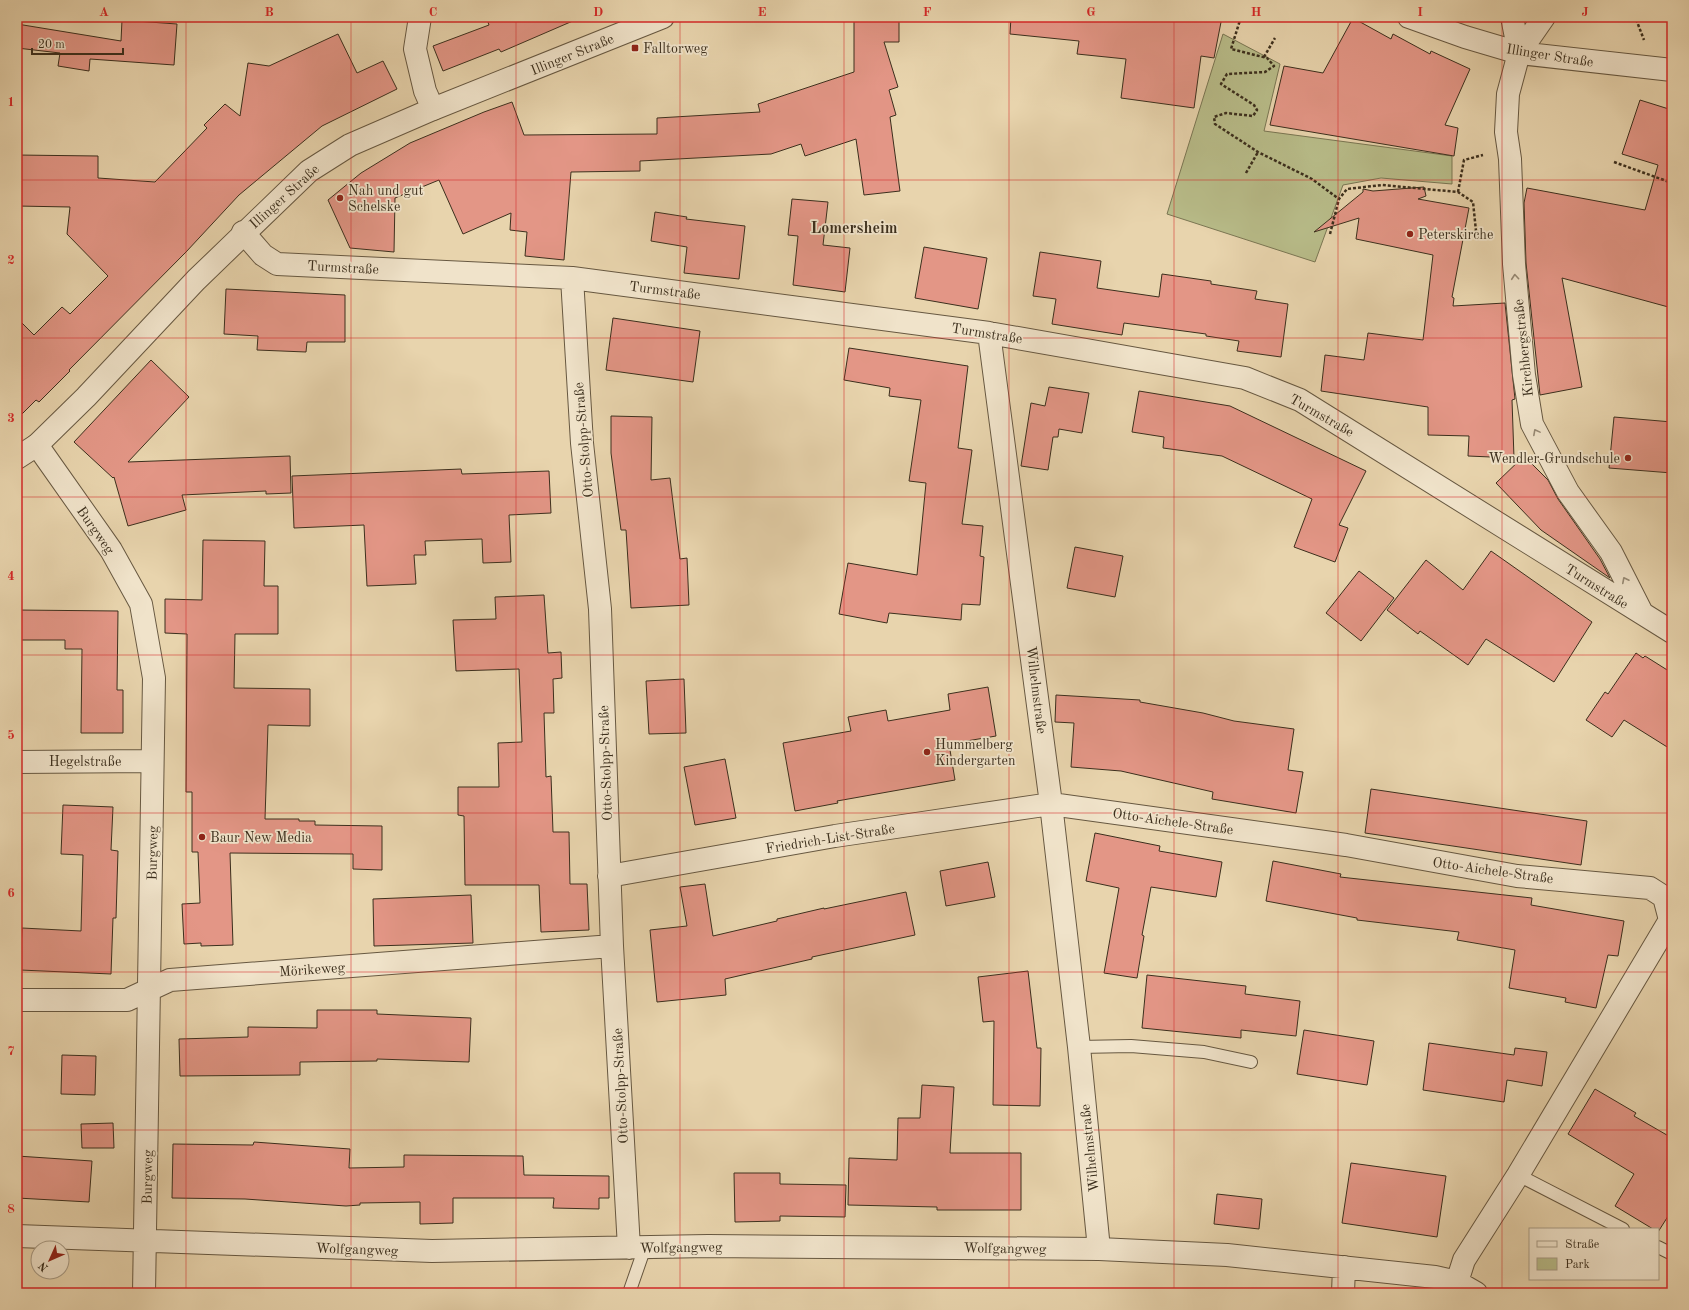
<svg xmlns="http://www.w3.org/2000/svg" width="1689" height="1310" font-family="'Old Standard TT',serif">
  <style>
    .green { fill: #b8bc89; stroke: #7a7653 }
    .building { fill: #e39686; stroke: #3c2f1d }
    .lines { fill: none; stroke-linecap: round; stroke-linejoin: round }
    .service-casing { stroke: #675841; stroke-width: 14 }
    .minor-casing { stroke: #675841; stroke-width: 24 }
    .tertiary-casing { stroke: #675841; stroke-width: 24 }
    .path { stroke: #3c2f1d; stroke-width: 2.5; stroke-dasharray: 3 2; stroke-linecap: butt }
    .service { stroke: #f0e3ca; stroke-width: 12 }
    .minor { stroke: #f0e3ca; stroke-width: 22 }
    .tertiary { stroke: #f0e3ca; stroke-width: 22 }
    .oneway { stroke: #968974 }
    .grid { fill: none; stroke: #d62828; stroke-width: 1; stroke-opacity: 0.55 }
    .poi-dot { fill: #8f2418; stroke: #f0e3ca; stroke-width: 1.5 }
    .labels { text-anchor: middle; stroke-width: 3.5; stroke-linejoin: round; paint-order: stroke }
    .poi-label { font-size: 14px; fill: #3c2f1d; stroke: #f0e3ca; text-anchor: start }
    .street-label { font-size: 14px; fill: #3c2f1d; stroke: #f0e3ca }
    .quarter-label { font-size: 16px; font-weight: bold; fill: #3c2f1d; stroke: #f0e3ca }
    .neatline { fill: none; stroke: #d62828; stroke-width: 1.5 }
    .grid-label { font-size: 13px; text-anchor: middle; font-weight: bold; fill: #d62828 }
  </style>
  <rect width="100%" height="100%" fill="#e8d4ad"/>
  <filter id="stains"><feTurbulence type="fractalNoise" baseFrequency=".005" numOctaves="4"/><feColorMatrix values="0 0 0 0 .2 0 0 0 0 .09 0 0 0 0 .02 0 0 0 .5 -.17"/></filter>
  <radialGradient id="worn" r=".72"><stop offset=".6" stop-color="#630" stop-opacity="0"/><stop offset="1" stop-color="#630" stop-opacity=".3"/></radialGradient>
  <path class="green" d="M1223,34L1280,64L1264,131L1452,156V184L1381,178L1343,185L1315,262L1167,214Z"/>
  <path class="building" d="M486,17H582L501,52L499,49L443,71L433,46L489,25Z
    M854,17H899V42H884L898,87L889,90L896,115L890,117L900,191L864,195L856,139L805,156L801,144L771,154L640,161V171L571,172L564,260L525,256L527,232L510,230L511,213L463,234L439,180L395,198L394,252L350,248L328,200L361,173L410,143L484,112L512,102L524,135L657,134V118L760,112L758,104L854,72Z
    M1011,17H1222L1214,58L1201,56L1194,108L1121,98L1126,59L1077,54L1079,41L1010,34Z
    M1353,18L1391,39L1393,34L1430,54L1431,51L1470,69L1445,125L1458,128L1454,156L1270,125L1284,66L1323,73Z
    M122,20L177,24L174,65L90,59L89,71L58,66L60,53L17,48V24L121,41Z
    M338,34L357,73L383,61L397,89L322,126L239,195L186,252L69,370L70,371L39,402L36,400L17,419V318L34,335L62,307L70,314L108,276L67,234L70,207L17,206V155L98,156V178L155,182L207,128L204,125L225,104L240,116L248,63L269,66Z
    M1640,100L1672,110V308L1562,278L1582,387L1540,395L1526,263L1524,203L1527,188L1645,210L1658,165L1622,154Z
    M1424,187L1426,196L1418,199L1469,208L1452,297L1454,298L1453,306L1505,303L1515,399L1512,400L1514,458L1468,456L1469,436L1428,435V407L1321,391L1325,355L1364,360L1368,333L1423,340L1433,255L1356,239L1359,218L1314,232L1363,192V189L1373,191Z
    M792,199L828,202L823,245L850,248L845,292L793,285L798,236L788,235Z
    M655,212L687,217L686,219L745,226L739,279L684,273L687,247L651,241Z
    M924,247L987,258L978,309L915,298Z
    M1040,252L1101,261L1097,288L1159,297L1162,274L1211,281V284L1257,291L1255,299L1288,304L1281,357L1237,351L1239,341L1206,336V334L1124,323L1122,335L1052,324L1056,299L1033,296Z
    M226,289L345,295V342H307L306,352L257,350L258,336L224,334Z
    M613,318L700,331L693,382L606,370Z
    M849,348L968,366L958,448L972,450L962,524L983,526L980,556L984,557L980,605L962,604L961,620L889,613L887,623L839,614L848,563L917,575L926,483L909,481L921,400L889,396L890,388L844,380Z
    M151,360L189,397L128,462L290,456L291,493L266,494V491L182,495L186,510L128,526L114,477L113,478L74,442Z
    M1049,387L1089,393L1082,433L1059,429L1058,437H1053L1048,470L1021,466L1031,403L1045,406Z
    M1139,391L1230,406L1366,471L1339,525L1348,528L1335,562L1294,547L1312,499L1222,456L1163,448L1164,437L1132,432Z
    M611,416L652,417L651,480L670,478L680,559L687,558L689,605L631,608L626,530H621L611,453Z
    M1614,417L1672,422V473L1609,468Z
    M1524,456L1548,480L1558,499L1600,559L1610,578L1541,530L1496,483Z
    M461,469L462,474L549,471L551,513L509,515L511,562L483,563L482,539L425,541L426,555H414L416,584L367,586L364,525L294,528L292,476Z
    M203,540L265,541L264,586H278V634H235L234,688L310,689V726L268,725L265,819H299V821H315V825L382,826V870L353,869V854L230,853L233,945L201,946V943L184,944L182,904L200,903L198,852H192V792H186L187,634L165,633V599L202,600Z
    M1075,547L1123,556L1115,597L1067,588Z
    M1491,551L1592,622L1554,682L1486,639L1468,665L1420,631L1418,634L1387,610L1426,560L1463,590Z
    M1359,571L1394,598L1361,641L1326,613Z
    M544,595L548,653L561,652L562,678L553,679L554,713H544L546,777L551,776L553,832H569L570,884H587L589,930L541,932L539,885H465L464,816L458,815V787H499L498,743L522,742L519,669L456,671L453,620L496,619L495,597Z
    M17,610L118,611L117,690H123V733H81L82,649H65V640H17Z
    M1636,653L1643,658L1645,656L1672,673V750L1624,720L1612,737L1586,720L1605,692L1608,694Z
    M684,679L686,733L649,734L646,681Z
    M988,687L996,736L949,744L955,780L837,801L838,803L795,811L783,743L851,731L848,717L886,710L888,721L950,710L948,694Z
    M1056,695L1140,700V702L1203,713L1234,721L1294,729L1288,770L1303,772L1296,813L1212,799L1213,792L1121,771L1071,767L1074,723L1055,722Z
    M725,759L736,818L695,825L684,767Z
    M1371,789L1587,821L1581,865L1365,833Z
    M63,805L113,807L111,850L118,851L116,918H113L111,974L20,970L22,928L81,931L83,855L61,854Z
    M1095,833L1160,846L1159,851L1222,862L1216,897L1151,887L1142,935L1144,936L1137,978L1104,973L1119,888L1086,881Z
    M1273,861L1341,874L1340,877L1532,898L1531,905L1624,921L1618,956L1608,955L1596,1008L1565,1002L1566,998L1509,988L1515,950L1457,940L1459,932L1357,920V918L1266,901Z
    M988,862L995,897L946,906L940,871Z
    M705,884L713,936L777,921V919L824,908V909L906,892L915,935L812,957V959L725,979L726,995L657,1002L650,930L687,926L680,887Z
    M471,895L473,943L374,946L373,899Z
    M1028,971L1037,1048H1041L1040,1106L993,1105L994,1021L983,1022L978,977Z
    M1147,975L1246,986L1245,994L1300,1001L1296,1036L1241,1030V1038L1142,1028Z
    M317,1010H377V1014L471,1018L469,1062L377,1059V1061L300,1062V1075L180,1076L179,1039L248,1037V1027L317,1028Z
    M1304,1030L1374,1041L1367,1085L1297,1074Z
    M1429,1043L1514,1055L1515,1048L1547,1052L1542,1086L1507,1080L1504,1102L1423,1090Z
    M62,1055L96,1056L95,1095L61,1094Z
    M922,1085L954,1087L950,1153H1021V1210H937V1207L848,1205L849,1158L897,1160L898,1118H920Z
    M1595,1089L1636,1113L1634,1116L1672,1138V1210L1658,1232V1229H1653L1615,1206L1634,1174L1568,1134Z
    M113,1123L114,1148H82L81,1124Z
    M254,1142L350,1149L349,1168L404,1167V1155L523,1156L524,1175L609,1176V1198H599V1209L553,1208L554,1198H453V1223L420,1224V1202L360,1203V1205L346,1206L245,1199L172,1198L173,1144L253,1145Z
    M17,1156L92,1161L89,1202L17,1198Z
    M1351,1163L1446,1176L1437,1237L1342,1223Z
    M734,1173H780V1184L846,1185L845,1217L780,1216V1221L735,1222Z
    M1217,1194L1262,1199L1259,1229L1214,1224Z"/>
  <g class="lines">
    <defs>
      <path id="service" d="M1079,1047L1131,1046L1204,1052L1251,1062
        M1518,1175L1623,1229
        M1658,1247L1672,1254
        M629,1293L645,1247"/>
      <path id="minor" d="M420,17L415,49L425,91L433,109
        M1519,53L1508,94L1506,132L1510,159L1514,264L1524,375L1532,424L1568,492L1611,552L1642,613
        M243,232L263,255L277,264L572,278L989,333L1245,378L1300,400L1672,632
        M572,278L582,443L600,609L612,946L629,1248
        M989,333L1051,804L1079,1047L1099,1249
        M37,445L111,550L141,604L154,678L144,1293
        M17,762L152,761
        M609,876L835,836L1051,804L1346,845L1517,876L1650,888L1664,897L1670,920L1518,1175L1464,1260L1457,1282
        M17,1000H127L170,980L612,946
        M17,1236L432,1251L708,1246L1099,1249L1227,1255L1435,1277L1457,1282L1476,1293
        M1343,1293L1344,1267"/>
      <path id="tertiary" d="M1409,17L1465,37L1519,53L1672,70
        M1512,17L1519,53
        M1519,53L1544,17
        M17,458L37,445L86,397L196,280L309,171L350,145L433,109L663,17"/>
    </defs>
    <use href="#service" class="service-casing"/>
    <use href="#minor" class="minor-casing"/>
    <use href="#tertiary" class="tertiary-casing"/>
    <path class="path" d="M1241,17L1231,49L1267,58L1274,66L1265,72L1227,74L1221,84L1254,105L1257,110L1253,116L1226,113L1214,117L1215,124L1258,152L1312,179L1339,199
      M1632,17L1636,19L1644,40
      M1264,57L1275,38
      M1614,162L1672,183
      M1246,173L1258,152
      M1458,192L1464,160L1483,155
      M1330,234L1339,199L1347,189L1382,185L1458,192L1473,202L1476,231"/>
    <use href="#service" class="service"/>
    <use href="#minor" class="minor"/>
    <use href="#tertiary" class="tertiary"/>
  </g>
  <defs><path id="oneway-chevron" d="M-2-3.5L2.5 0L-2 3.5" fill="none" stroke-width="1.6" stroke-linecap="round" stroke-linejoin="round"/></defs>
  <g class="oneway">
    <use href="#oneway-chevron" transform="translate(1515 277) rotate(-95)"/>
    <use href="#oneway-chevron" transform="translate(1536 432) rotate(-118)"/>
    <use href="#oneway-chevron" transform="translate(1625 580) rotate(-117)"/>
  </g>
  <path class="grid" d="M186,17V1293M351,17V1293M516,17V1293M680,17V1293M844,17V1293M1009,17V1293M1174,17V1293M1338,17V1293M1502,17V1293M17,180H1672M17,338H1672M17,497H1672M17,655H1672M17,813H1672M17,972H1672M17,1130H1672"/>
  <g class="poi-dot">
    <rect x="631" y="44" width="8" height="8" rx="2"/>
    <circle cx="340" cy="198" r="4"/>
    <circle cx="1410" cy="234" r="4"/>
    <circle cx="1628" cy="458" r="4"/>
    <circle cx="927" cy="752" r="4"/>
    <circle cx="202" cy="837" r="4"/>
  </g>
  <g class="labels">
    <g class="poi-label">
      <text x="643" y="53">Falltorweg</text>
      <text x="348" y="195">Nah und gut<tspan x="348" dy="16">Schelske</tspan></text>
      <text x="1418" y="239">Peterskirche</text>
      <text x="1620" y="463" text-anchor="end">Wendler-Grundschule</text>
      <text x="935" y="749">Hummelberg<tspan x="935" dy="16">Kindergarten</tspan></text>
      <text x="210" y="842">Baur New Media</text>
    </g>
    <g class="street-label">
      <text transform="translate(572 54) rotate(-22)" y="5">Illinger Straße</text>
      <text transform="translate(1550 55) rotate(9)" y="5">Illinger Straße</text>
      <text transform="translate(284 196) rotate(-42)" y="5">Illinger Straße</text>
      <text transform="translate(343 267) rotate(3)" y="5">Turmstraße</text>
      <text transform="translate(665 290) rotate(7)" y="5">Turmstraße</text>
      <text transform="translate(987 333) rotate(9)" y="5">Turmstraße</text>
      <text transform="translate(1523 348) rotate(-96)" y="5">Kirchbergstraße</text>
      <text transform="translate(1322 415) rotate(30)" y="5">Turmstraße</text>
      <text transform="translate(583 440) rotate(-95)" y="5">Otto-Stolpp-Straße</text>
      <text transform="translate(96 530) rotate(55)" y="5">Burgweg</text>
      <text transform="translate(1597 586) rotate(32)" y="5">Turmstraße</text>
      <text transform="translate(1037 690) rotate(83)" y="5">Wilhelmstraße</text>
      <text x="85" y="766">Hegelstraße</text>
      <text transform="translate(605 763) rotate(-92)" y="5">Otto-Stolpp-Straße</text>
      <text transform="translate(1173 821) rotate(8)" y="5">Otto-Aichele-Straße</text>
      <text transform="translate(830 838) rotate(-9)" y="5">Friedrich-List-Straße</text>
      <text transform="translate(152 853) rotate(-89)" y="5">Burgweg</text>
      <text transform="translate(1493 870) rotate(8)" y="5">Otto-Aichele-Straße</text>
      <text transform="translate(312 969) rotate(-4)" y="5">Mörikeweg</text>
      <text transform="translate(620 1086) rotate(-93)" y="5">Otto-Stolpp-Straße</text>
      <text transform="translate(1089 1148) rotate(-96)" y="5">Wilhelmstraße</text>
      <text transform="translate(147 1177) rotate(-89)" y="5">Burgweg</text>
      <text transform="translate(681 1247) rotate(-1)" y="5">Wolfgangweg</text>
      <text transform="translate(1005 1248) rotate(1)" y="5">Wolfgangweg</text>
      <text transform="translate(357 1249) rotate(2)" y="5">Wolfgangweg</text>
    </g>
    <g class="quarter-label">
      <text x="854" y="233">Lomersheim</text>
    </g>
  </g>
  <rect width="1689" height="1310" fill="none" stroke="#e8d4ad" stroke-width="44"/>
  <rect x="1529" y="1228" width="130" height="52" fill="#f0e3ca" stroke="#a89b85"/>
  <rect x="1537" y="1241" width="20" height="6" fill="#f0e3ca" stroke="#a89b85"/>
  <text x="1565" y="1248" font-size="12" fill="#3c2f1d">Straße</text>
  <rect x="1537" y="1258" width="20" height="12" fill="#b8bc89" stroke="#a89b85"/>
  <text x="1565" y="1268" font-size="12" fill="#3c2f1d">Park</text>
  <g transform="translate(50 1260) rotate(225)"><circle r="19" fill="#f0e3ca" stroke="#a89b85"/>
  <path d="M0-3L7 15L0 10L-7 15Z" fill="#8f2418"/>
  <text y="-6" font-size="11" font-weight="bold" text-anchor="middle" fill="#3c2f1d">N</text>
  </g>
  <path d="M32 48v6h91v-6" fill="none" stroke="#3c2f1d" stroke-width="2"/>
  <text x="38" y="48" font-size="12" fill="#3c2f1d" stroke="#f0e3ca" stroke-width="3" paint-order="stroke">20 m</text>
  <rect x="22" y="22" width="1645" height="1266" class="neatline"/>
  <g class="grid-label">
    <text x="104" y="16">A</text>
    <text x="269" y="16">B</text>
    <text x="433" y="16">C</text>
    <text x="598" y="16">D</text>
    <text x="762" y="16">E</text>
    <text x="927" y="16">F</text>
    <text x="1091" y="16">G</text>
    <text x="1256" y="16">H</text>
    <text x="1420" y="16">I</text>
    <text x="1585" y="16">J</text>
    <text x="11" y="106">1</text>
    <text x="11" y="264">2</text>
    <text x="11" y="422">3</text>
    <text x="11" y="580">4</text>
    <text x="11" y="739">5</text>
    <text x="11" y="897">6</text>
    <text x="11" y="1055">7</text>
    <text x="11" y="1213">8</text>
  </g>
  <rect width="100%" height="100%" filter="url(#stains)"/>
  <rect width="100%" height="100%" fill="url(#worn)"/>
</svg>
